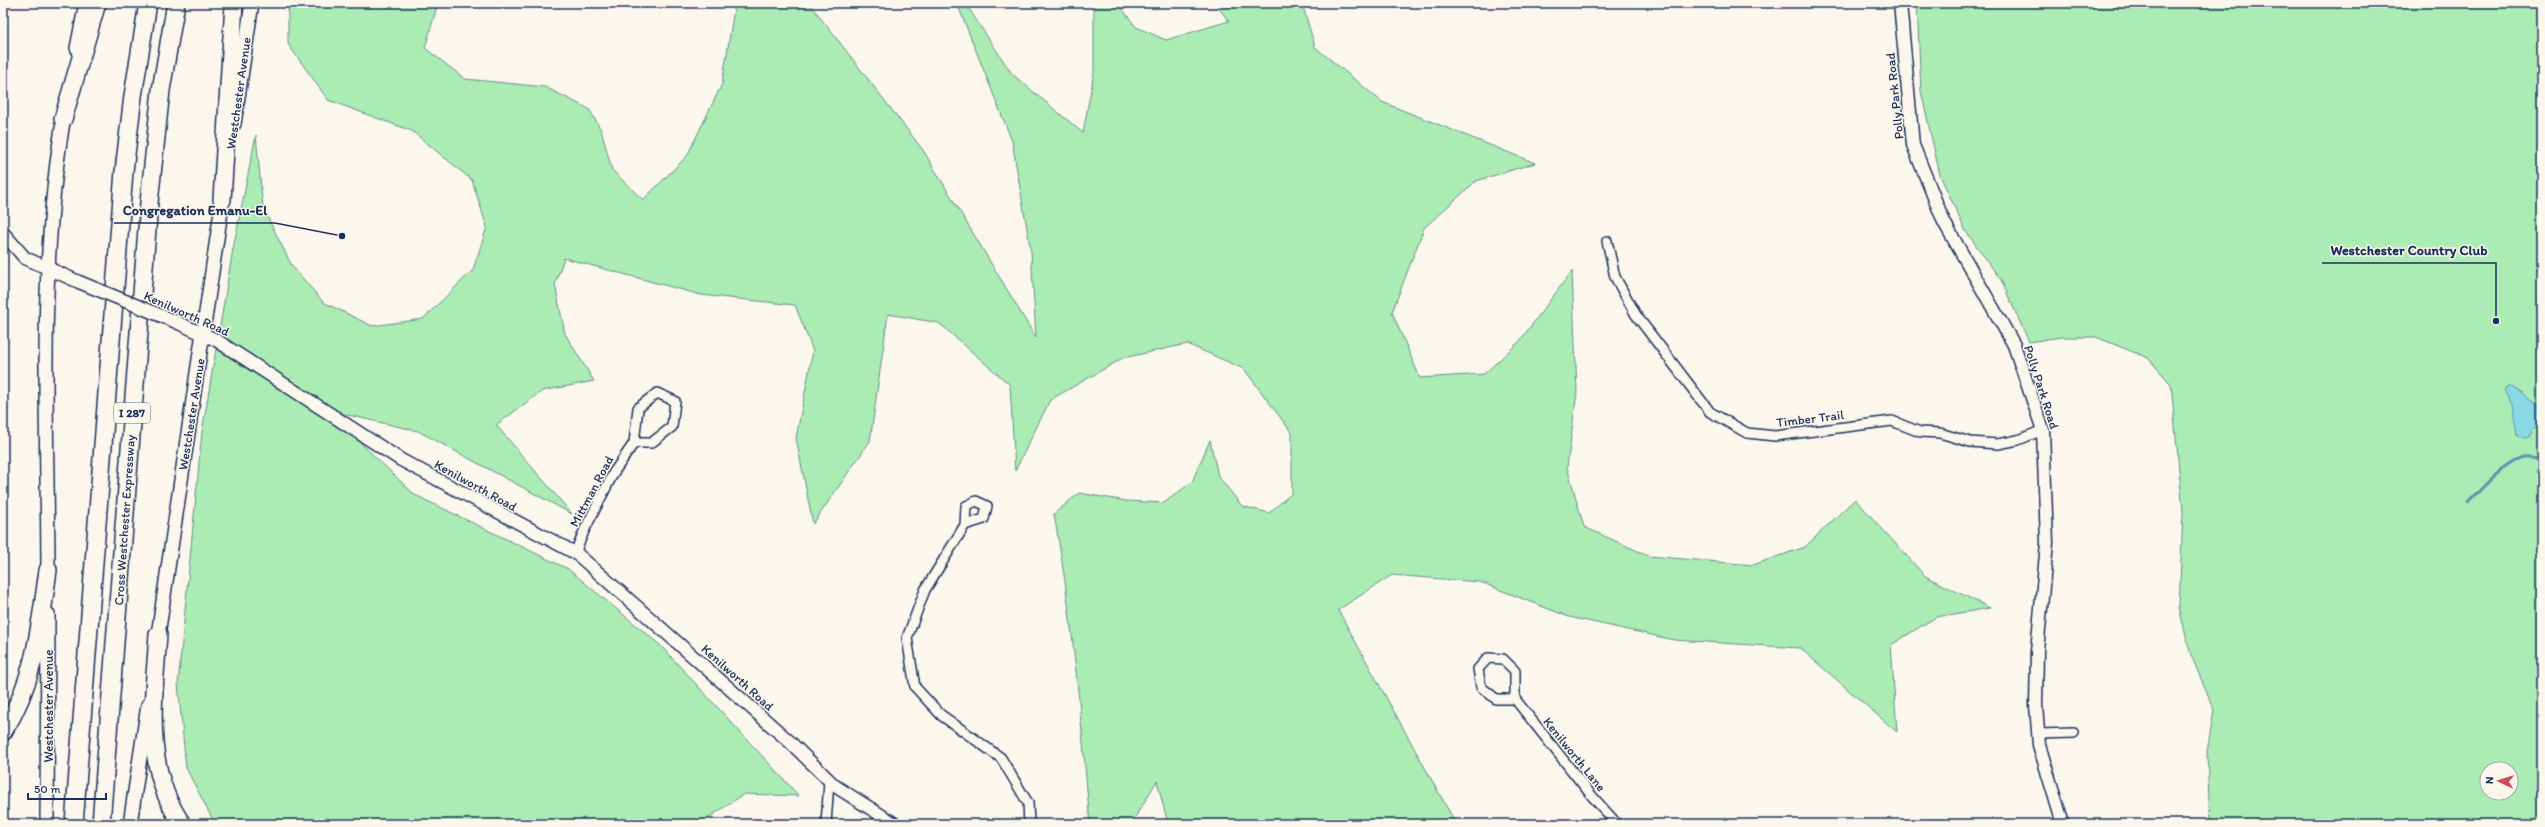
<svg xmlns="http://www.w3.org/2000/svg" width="2545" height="827" font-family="Itim,sans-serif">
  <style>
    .green { fill: #abecb4; stroke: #638e89; fill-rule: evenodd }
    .water { fill: #89d9e5; stroke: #5d95af }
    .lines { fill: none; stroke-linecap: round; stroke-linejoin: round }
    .stream { stroke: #5d95af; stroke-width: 3 }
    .minor-casing { stroke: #1b2f5e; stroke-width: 12 }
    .tertiary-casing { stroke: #1b2f5e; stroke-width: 15 }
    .secondary-casing { stroke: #1b2f5e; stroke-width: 16 }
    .motorway-casing { stroke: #1b2f5e; stroke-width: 20 }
    .minor { stroke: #fbf7ec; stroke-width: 9 }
    .tertiary { stroke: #fbf7ec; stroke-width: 12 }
    .secondary { stroke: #fbf7ec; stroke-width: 13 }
    .motorway { stroke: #fbf7ec; stroke-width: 17 }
    .tertiary-bridge-casing { stroke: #1b2f5e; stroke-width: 15; stroke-linecap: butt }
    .tertiary-bridge { stroke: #fbf7ec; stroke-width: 12 }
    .labels { text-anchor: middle; stroke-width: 3; stroke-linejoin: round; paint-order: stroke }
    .shield { fill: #fbf7ec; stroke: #5e6b89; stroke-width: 1 }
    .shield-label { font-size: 12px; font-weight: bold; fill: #1b2f5e }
    .street-label { font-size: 13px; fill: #1b2f5e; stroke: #fbf7ec }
    .leader { fill: none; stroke: #1b2f5e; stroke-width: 1.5 }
    .callout-dot { fill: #1b2f5e; stroke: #fbf7ec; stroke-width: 1.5 }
    .callout-label { font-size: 14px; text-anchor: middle; font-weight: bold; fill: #1b2f5e; stroke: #fbf7ec; stroke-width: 3; stroke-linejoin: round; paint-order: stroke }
  </style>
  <rect width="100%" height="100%" fill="#fbf7ec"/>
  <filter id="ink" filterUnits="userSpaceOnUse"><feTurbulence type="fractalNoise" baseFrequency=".025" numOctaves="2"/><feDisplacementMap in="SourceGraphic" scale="8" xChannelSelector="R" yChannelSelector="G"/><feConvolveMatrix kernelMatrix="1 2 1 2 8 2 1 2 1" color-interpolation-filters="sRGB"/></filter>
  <g filter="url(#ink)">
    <path class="green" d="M288,3H438L425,48L465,79L545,87L589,109L601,130L612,170L643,200L687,156L722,84L735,3H809L923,150L1036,338L1031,252L1012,141L957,3H965L1012,74L1083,133L1094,73V3H1118L1136,27L1166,40L1229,21L1214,3H1302L1315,47L1382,102L1535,163L1476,181L1424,228L1392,312L1420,378L1484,374L1519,342L1572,271L1577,392L1567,467L1584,527L1649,556L1753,565L1805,547L1855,499L1925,576L1990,608L1936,617L1891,645L1897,732L1800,648L1674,640L1569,617L1480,582L1392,575L1338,610L1456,824H1168L1157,781L1131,824H1090C1081,720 1073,617 1054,514L1079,493L1126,501L1164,503L1192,482L1210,440L1218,476L1242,506L1269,513L1292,493V433L1244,369L1187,344L1123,358L1050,400L1015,471L1010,385L939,323L888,314L870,441L813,524L796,438L813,351L795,305L701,295L564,258L555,284L565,334L594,381L542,391L496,425L572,514L418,431L326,410L415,495L568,569L660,645L799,796L744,794L699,824H215L186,768L178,684L202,432L233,249L256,135L263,208L292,266L323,302L372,326L423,319L473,270L487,227L472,180L412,131L328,100L288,44Z
      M1917,3H2542V824H2210L2207,752L2214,710L2191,655L2179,608L2183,512L2171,384L2148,358L2096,337H2061L2029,342L2001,280L1965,230L1940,175L1921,91ZM2487,769H2511V793H2487Z"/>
    <path class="water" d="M2508,386H2511L2542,410V426L2533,428L2528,437L2523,438L2517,435L2512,404L2504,389Z"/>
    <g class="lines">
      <path class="stream" d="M2468,503C2481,489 2504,463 2523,458C2529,457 2536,459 2542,460"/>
      <defs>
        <path id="minor" d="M1607,241L1615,277L1636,315L1710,412L1747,433L1775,436L1892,421L1920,432L1940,433L1970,442L1998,444L2018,440L2043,430
          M965,525L984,519L987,506L976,501L966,506L965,525L925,590L907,638L915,687L941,715L1001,758L1028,803L1029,824
          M577,554V548L585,529L614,472L634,443L638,408L657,393L675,401L672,427L651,443H634
          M1515,699H1496L1481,687L1478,669L1488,658L1503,659L1515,671V699L1592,796L1617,824
          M2038,734L2074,733
          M826,824L829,781"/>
        <path id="tertiary" d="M1900,3L1913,145L1944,222L2014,345L2043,430L2047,543L2037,651L2036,705L2039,745L2063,824
          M3,233L25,258L79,282
          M174,321L216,340L401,460L577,554L790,742L835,786L895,824"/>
        <path id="secondary" d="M77,48L86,3
          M234,124L252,3
          M48,578C48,423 37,264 65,111
          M157,642L224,191
          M47,824L48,614
          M130,824L148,705"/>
        <path id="motorway" d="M63,119L97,3
          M222,200L234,3
          M158,634C154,699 142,767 182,824
          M3,732C35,682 40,627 48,570
          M74,824L124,171L133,96L148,3
          M101,824L149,203L161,90L176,3"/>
      </defs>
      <use href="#minor" class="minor-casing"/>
      <use href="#tertiary" class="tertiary-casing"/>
      <use href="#secondary" class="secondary-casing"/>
      <use href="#motorway" class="motorway-casing"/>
      <use href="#minor" class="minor"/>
      <use href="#tertiary" class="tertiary"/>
      <use href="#secondary" class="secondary"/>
      <use href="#motorway" class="motorway"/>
      <defs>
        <path id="tertiary-bridge" d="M79,282L174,321"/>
      </defs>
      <use href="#tertiary-bridge" class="tertiary-bridge-casing"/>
      <use href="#tertiary-bridge" class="tertiary-bridge"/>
    </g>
  </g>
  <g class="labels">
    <rect class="shield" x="114" y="403" width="36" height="20" rx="3"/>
    <g class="shield-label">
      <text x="132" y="417">I 287</text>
    </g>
    <g class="street-label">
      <text transform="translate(238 93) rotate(-82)" y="5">Westchester Avenue</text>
      <text transform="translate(1894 96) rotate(-96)" y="5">Polly Park Road</text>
      <text transform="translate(187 313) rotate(24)" y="5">Kenilworth Road</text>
      <text transform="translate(2042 387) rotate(72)" y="5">Polly Park Road</text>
      <text transform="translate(191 414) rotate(-81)" y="5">Westchester Avenue</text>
      <text transform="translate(1810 418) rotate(-7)" y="5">Timber Trail</text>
      <text transform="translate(476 485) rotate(29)" y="5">Kenilworth Road</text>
      <text transform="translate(591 491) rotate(-62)" y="5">Mittman Road</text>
      <text transform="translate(124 520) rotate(-86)" y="5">Cross Westchester Expressway</text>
      <text transform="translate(738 677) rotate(42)" y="5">Kenilworth Road</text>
      <text transform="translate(48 706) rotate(-90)" y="5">Westchester Avenue</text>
      <text transform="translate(1575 754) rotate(51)" y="5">Kenilworth Lane</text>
    </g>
  </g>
  <path class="leader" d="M342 236L275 223H114M2496 321L2496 263H2322"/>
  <g class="callout-dot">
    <circle cx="342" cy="236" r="4"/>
    <circle cx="2496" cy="321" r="4"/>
  </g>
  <g class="callout-label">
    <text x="195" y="215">Congregation Emanu-El</text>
    <text x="2409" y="255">Westchester Country Club</text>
  </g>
  <rect width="2545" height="827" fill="none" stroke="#fbf7ec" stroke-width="16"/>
  <rect x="8" y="8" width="2529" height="811" fill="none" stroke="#1b2f5e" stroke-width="1.5" filter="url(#ink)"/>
  <g transform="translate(2499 781) rotate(274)"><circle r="19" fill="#fbf7ec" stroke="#a1a7b3"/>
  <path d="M0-3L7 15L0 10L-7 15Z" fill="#d1495b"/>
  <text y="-6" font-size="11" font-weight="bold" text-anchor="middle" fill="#1b2f5e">N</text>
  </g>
  <path d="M28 793v6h78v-6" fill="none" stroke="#1b2f5e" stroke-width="2"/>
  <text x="34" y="793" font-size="12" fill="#1b2f5e" stroke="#fbf7ec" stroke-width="3" paint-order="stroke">50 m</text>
</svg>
